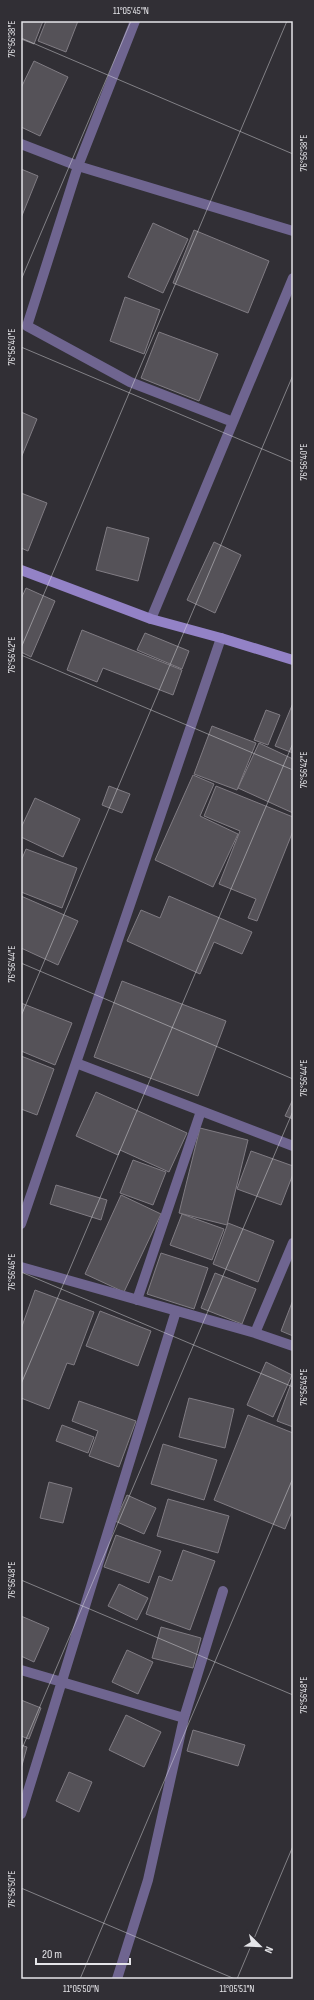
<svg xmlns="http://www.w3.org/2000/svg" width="314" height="2000" font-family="'Sofia Sans Condensed',sans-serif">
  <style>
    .building { fill: #555258; stroke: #807c83 }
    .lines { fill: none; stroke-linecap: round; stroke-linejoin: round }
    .street { stroke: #6f6590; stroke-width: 10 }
    .secondary { stroke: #9382c6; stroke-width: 10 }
    .ticks { fill: none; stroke: #e5e5e9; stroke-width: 1; stroke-opacity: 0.45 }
    .neatline { fill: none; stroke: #e5e5e9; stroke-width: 1.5 }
    .ticks-label { font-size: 10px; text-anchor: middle; fill: #e5e5e9 }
  </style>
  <rect width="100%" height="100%" fill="#312f35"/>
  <path class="building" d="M21,21H43L34,44L21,39Z
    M46,21H78L66,52L38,41Z
    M34,61L68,77L40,136L21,127V88Z
    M21,169L38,176L21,218Z
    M153,223L188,239L163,293L128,277Z
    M194,230L269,261L248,313L173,283Z
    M125,297L160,310L144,354L110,341Z
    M159,332L218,354L199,401L141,378Z
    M21,412L37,419L21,458Z
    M21,493L47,503L28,551L21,548Z
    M107,527L149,538L138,581L96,570Z
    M214,542L241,555L215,613L187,600Z
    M26,588L55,601L31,657L21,652V599Z
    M82,630L182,670L173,695L103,668L97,682L67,670Z
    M145,633L189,651L182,669L137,650Z
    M293,703V753L275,746Z
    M266,710L280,715L268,745L254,740Z
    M212,726L256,743L237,790L194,774Z
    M259,743L293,759V813L238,788Z
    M193,775L214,784L200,816L238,834L213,887L155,860Z
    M109,786L130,794L122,813L102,805Z
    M216,786L293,817V831L257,921L248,918L256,899L219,884L240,831L204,816Z
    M35,798L80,819L63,857L21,837V828Z
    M26,849L77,868L62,908L21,892V861Z
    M21,896L78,921L58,965L21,948Z
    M169,896L252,932L242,954L214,942L200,974L127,941L141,910L160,918Z
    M122,981L226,1021L198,1096L94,1057Z
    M21,1003L72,1023L55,1065L21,1051Z
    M21,1056L54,1069L37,1115L21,1109Z
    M96,1092L187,1133L169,1172L120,1150L118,1155L76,1136Z
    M293,1099V1119L285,1116Z
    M200,1128L248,1140L227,1225L179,1213Z
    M251,1151L293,1166V1174L281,1205L237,1189Z
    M133,1160L166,1172L153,1205L120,1193Z
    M56,1185L107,1200L101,1220L50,1204Z
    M121,1195L161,1214L124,1292L85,1274Z
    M182,1214L224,1229L212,1260L170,1245Z
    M228,1223L274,1241L258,1282L213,1264Z
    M161,1253L208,1268L194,1309L147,1294Z
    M215,1273L256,1289L242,1324L201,1308Z
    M35,1290L94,1312L74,1365L67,1363L49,1409L21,1398V1329Z
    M293,1300V1336L281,1331Z
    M100,1311L151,1331L138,1366L86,1346Z
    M266,1362L292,1375L273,1417L247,1405Z
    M293,1378V1427L277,1421Z
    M189,1398L234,1409L225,1448L179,1437Z
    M79,1401L136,1421L119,1467L89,1456L98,1431L72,1421Z
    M248,1415L293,1433V1509L285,1529L214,1500Z
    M62,1425L94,1437L88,1453L56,1441Z
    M163,1444L217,1460L204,1500L151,1484Z
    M49,1482L72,1488L63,1523L40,1518Z
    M127,1495L156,1508L144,1534L115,1521Z
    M168,1499L229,1516L218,1553L157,1536Z
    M116,1535L161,1551L149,1583L104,1567Z
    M183,1550L215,1561L190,1630L146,1614L159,1576L172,1581Z
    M119,1584L148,1598L137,1620L108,1606Z
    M21,1616L49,1628L34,1662L21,1656Z
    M161,1627L201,1638L193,1668L152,1658Z
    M127,1650L153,1662L138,1694L112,1682Z
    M21,1700L41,1708L29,1739L21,1736Z
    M126,1715L161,1732L144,1767L109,1750Z
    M193,1730L245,1745L238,1766L187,1751Z
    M21,1745L27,1747L21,1769Z
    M69,1772L92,1782L79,1812L56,1801Z"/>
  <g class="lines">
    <path class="street" d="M21,144L78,166L135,21
      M233,422L130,382L27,326L78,166L293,231
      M151,619L293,278
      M76,1063L293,1146
      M21,1224L221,638
      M21,1267L255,1333L293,1346
      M137,1300L201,1111
      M255,1333L293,1243
      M21,1670L184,1718
      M21,1814L176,1311
      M117,1979L148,1880L184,1718L223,1591"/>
    <path class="secondary" d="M21,570L151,619L221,638L293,660"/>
  </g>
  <path class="ticks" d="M21,38L293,154M21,280L131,21M21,347L293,462M21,648L287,21M21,655L293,770M21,963L293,1079M21,1016L293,375M21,1272L293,1387M21,1384L293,743M21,1580L293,1695M21,1751L293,1111M21,1888L235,1979M80,1979L293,1478M237,1979L293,1846"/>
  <rect width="314" height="2000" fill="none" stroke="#312f35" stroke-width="44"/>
  <g transform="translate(260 1946) rotate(113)" stroke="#312f35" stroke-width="3" paint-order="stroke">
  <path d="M0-3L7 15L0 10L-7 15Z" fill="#e5e5e9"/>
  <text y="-6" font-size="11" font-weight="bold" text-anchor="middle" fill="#e5e5e9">N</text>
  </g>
  <path d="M36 1958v6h94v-6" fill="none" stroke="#e5e5e9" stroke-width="2"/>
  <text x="42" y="1958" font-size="12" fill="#e5e5e9" stroke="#312f35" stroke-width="3" paint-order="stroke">20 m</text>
  <rect x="22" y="22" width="270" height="1956" class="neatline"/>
  <g class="ticks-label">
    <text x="131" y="14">11°05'45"N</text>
    <text transform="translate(11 39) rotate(-90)" y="4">76°56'38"E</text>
    <text transform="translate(303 153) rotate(-90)" y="4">76°56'38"E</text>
    <text transform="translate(11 347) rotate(-90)" y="4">76°56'40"E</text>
    <text transform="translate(303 462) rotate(-90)" y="4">76°56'40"E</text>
    <text transform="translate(11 655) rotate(-90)" y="4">76°56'42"E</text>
    <text transform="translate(303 770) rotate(-90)" y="4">76°56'42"E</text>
    <text transform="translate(11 964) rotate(-90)" y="4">76°56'44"E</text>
    <text transform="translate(303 1078) rotate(-90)" y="4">76°56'44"E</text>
    <text transform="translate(11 1272) rotate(-90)" y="4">76°56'46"E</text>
    <text transform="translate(303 1387) rotate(-90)" y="4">76°56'46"E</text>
    <text transform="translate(11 1580) rotate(-90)" y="4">76°56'48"E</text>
    <text transform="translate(303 1695) rotate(-90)" y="4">76°56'48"E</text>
    <text transform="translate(11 1889) rotate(-90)" y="4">76°56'50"E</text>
    <text x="81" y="1992">11°05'50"N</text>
    <text x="237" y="1992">11°05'51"N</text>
  </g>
</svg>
